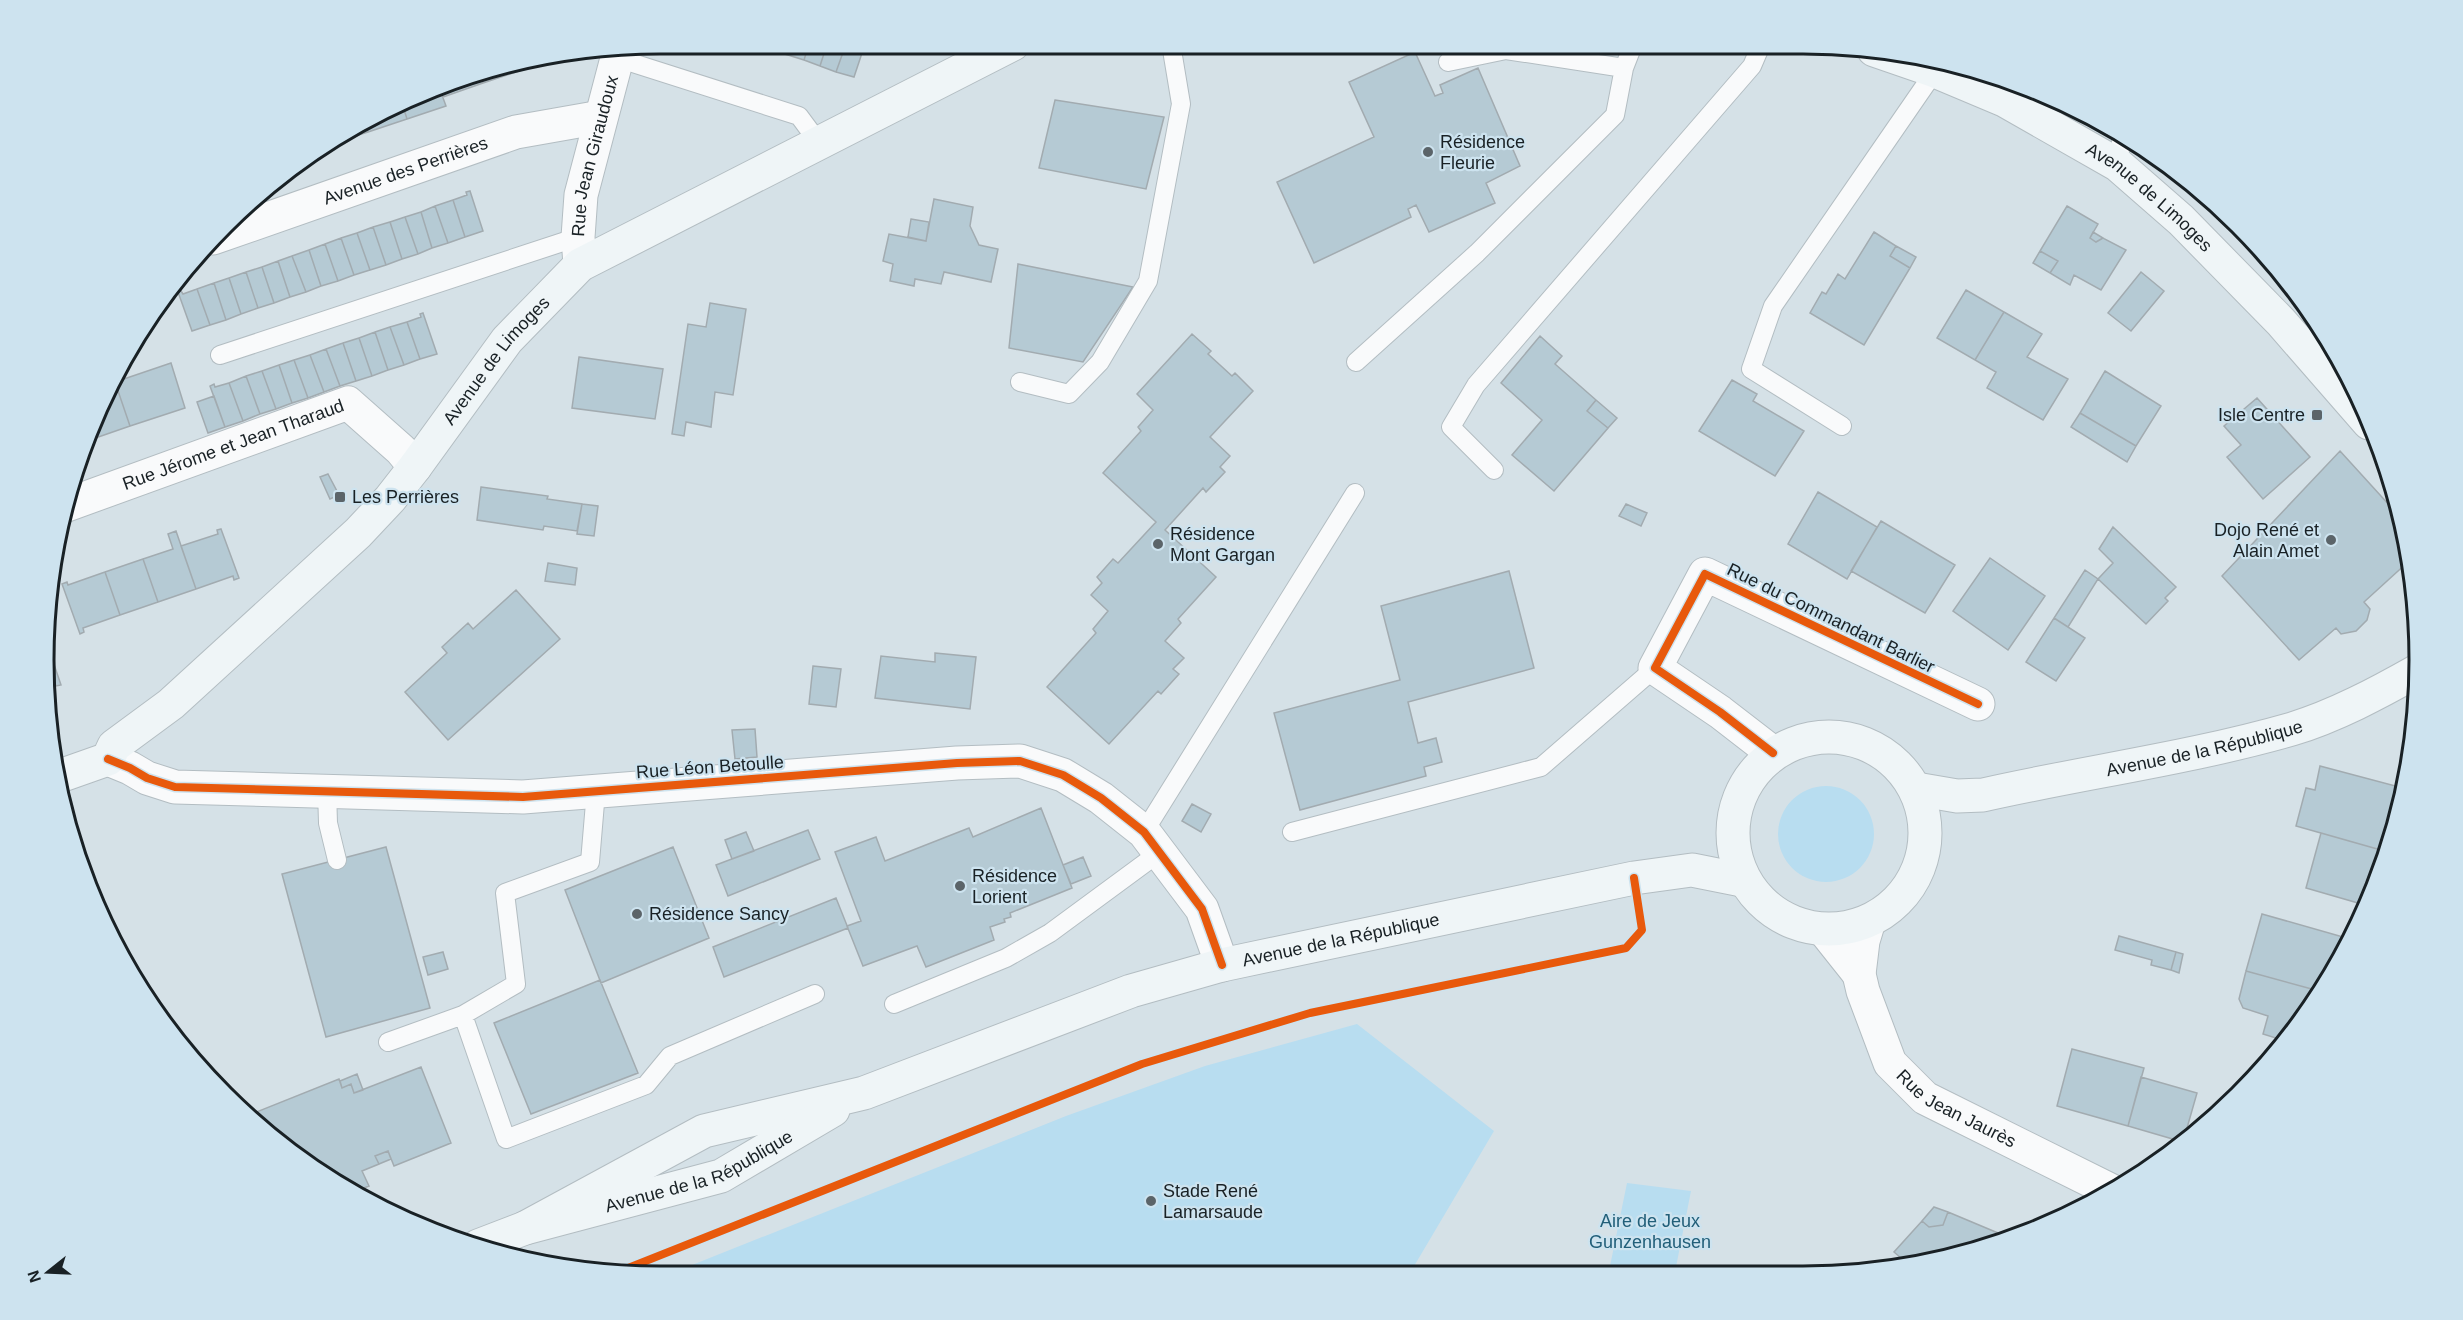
<svg xmlns="http://www.w3.org/2000/svg" width="2463" height="1320" font-family="Helvetica,sans-serif">
  <style>
    .green { fill: #b8ddf0 }
    .building { fill: #b5cad4; stroke: #a2abb0; stroke-width: 1.5 }
    .lines { fill: none; stroke-linecap: round; stroke-linejoin: round }
    .service-casing { stroke: #b3bdc2; stroke-width: 20 }
    .minor-casing { stroke: #b3bdc2; stroke-width: 35 }
    .secondary-casing { stroke: #b3bdc2; stroke-width: 35 }
    .service { stroke: #f9fafb; stroke-width: 18 }
    .minor { stroke: #f9fafb; stroke-width: 33 }
    .secondary { stroke: #eff5f7; stroke-width: 33 }
    .cycleway-casing { stroke: #cde3ef; stroke-width: 11 }
    .cycleway { stroke: #e8590c; stroke-width: 8 }
    .poi-dot { fill: #5b6469; stroke: #cde3ef; stroke-width: 2 }
    .labels { text-anchor: middle; stroke-width: 4.5; stroke-linejoin: round; paint-order: stroke }
    .poi-label { font-size: 18px; fill: #192125; stroke: #cde3ef; text-anchor: start }
    .street-label { font-size: 18px; fill: #192125; stroke: #cde3ef }
    .park-label { font-size: 18px; fill: #225f79; stroke: #cde3ef }
    .rim { fill: none; stroke: #192125; stroke-width: 3 }
  </style>
  <rect width="100%" height="100%" fill="#d5e1e7"/>
  <path class="green" d="M1778 834a48 48 0 1 1 96 0a48 48 0 1 1-96 0Z
    M1357,1024L1494,1131L1410,1273L667,1275L1066,1116L1205,1066Z
    M1627,1183L1691,1191L1675,1272L1609,1271Z"/>
  <path class="building" d="M755,44H773L771,50Z
    M773,44H792L788,55L771,50Z
    M792,44H809L804,60L788,55Z
    M809,44H827L820,66L804,60Z
    M827,44H846L836,72L820,66Z
    M846,44H865L854,77L836,72Z
    M1415,52L1435,96L1443,93L1440,85L1478,68L1520,166L1486,183L1495,203L1429,232L1416,205L1408,209L1411,217L1314,263L1277,182L1374,137L1349,82Z
    M561,53L563,59L558,60L557,58L522,70L519,61L540,55Z
    M519,61L522,70L483,83L479,72Z
    M479,72L483,83L443,97L439,87Z
    M439,87L446,106L407,119L402,103Z
    M1055,100L1164,117L1146,189L1039,168Z
    M402,103L407,119L368,132L364,120Z
    M364,120L368,132L330,144L329,141Z
    M470,191L483,231L465,237L453,200L467,195L466,192Z
    M934,199L973,207L970,226L979,245L998,249L991,282L944,272L941,284L915,279L914,286L890,281L893,264L883,261L889,234L926,241Z
    M453,200L465,237L448,243L435,206Z
    M435,206L448,243L432,248L421,212Z
    M2067,206L2098,224L2090,238L2096,242L2103,238L2126,250L2101,290L2074,275L2070,285L2050,273L2058,261L2040,251Z
    M421,212L432,248L418,254L405,217Z
    M405,217L418,254L402,259L390,222Z
    M911,219L929,222L926,241L908,237Z
    M390,222L402,259L386,265L373,227Z
    M373,227L386,265L370,270L357,233Z
    M1874,232L1896,246L1890,256L1910,268L1864,345L1810,313L1822,292L1826,294L1838,274L1845,279Z
    M2093,232L2103,238L2096,242L2090,238Z
    M357,233L370,270L354,275L341,238Z
    M341,238L354,275L338,281L325,244Z
    M325,244L338,281L321,286L309,250Z
    M1896,246L1916,257L1910,268L1890,256Z
    M309,250L321,286L306,292L292,256Z
    M2040,251L2058,261L2050,273L2033,263Z
    M292,256L306,292L290,297L278,261Z
    M278,261L290,297L274,303L262,267Z
    M1018,264L1133,287L1083,362L1009,348Z
    M262,267L274,303L258,308L246,272Z
    M246,272L258,308L241,314L229,278Z
    M2141,272L2164,291L2131,331L2108,313Z
    M229,278L241,314L226,320L214,283Z
    M214,283L226,320L210,325L197,289Z
    M197,289L210,325L192,331L178,292L181,291L183,294Z
    M1966,290L2004,312L1975,360L1937,338Z
    M710,303L746,309L733,395L715,392L711,427L686,422L684,436L672,434L688,324L706,327Z
    M2004,312L2042,334L2027,357L2068,379L2043,420L1987,388L1996,372L1975,360Z
    M423,313L437,354L420,359L407,322L421,317L420,314Z
    M407,322L420,359L404,365L390,327Z
    M390,327L404,365L388,370L375,332Z
    M375,332L388,370L372,376L359,338Z
    M1192,334L1211,351L1208,354L1232,376L1235,373L1253,391L1210,437L1230,456L1220,467L1225,472L1206,492L1203,488L1165,530L1216,577L1178,619L1181,623L1165,641L1184,658L1173,669L1179,674L1161,694L1158,691L1109,744L1047,687L1096,633L1093,629L1108,611L1091,595L1102,583L1097,577L1113,559L1118,563L1156,522L1103,473L1141,431L1138,427L1153,410L1137,394Z
    M1540,336L1562,356L1555,364L1596,400L1587,411L1608,428L1554,491L1512,455L1542,420L1501,383Z
    M359,338L372,376L356,381L343,343Z
    M343,343L356,381L340,386L326,349Z
    M326,349L340,386L324,392L310,355Z
    M310,355L324,392L308,398L294,360Z
    M579,357L663,369L655,419L572,408Z
    M294,360L308,398L292,403L279,365Z
    M171,363L185,408L130,426L115,382Z
    M279,365L292,403L276,409L262,371Z
    M262,371L276,409L260,414L246,376Z
    M2105,371L2161,406L2136,446L2080,413Z
    M246,376L260,414L243,421L229,383Z
    M1732,380L1757,394L1753,401L1804,431L1775,476L1699,431Z
    M115,382L130,426L84,442L91,424L112,383Z
    M229,383L243,421L225,427L210,386L214,384L215,387Z
    M214,396L225,427L208,433L197,402Z
    M2257,398L2310,457L2263,499L2227,457L2241,445L2224,426Z
    M1596,400L1617,418L1608,428L1587,411Z
    M2080,413L2136,446L2127,462L2071,427Z
    M2340,451L2401,518L2409,561L2364,602L2370,609L2367,620L2356,631L2341,634L2336,628L2299,660L2222,576Z
    M328,474L339,495L330,499L320,477Z
    M481,487L548,496L547,499L582,504L577,531L544,526L543,530L477,520Z
    M1818,492L1877,527L1847,579L1788,544Z
    M582,504L598,506L594,536L577,534Z
    M1626,504L1647,513L1641,526L1619,516Z
    M1881,521L1955,565L1925,613L1851,571Z
    M2113,527L2176,587L2165,598L2168,601L2146,624L2098,579L2113,563L2099,549Z
    M221,529L239,578L234,580L233,576L196,589L181,546L218,534L217,530Z
    M176,531L196,589L158,602L143,559L173,549L168,534Z
    M1990,558L2045,596L2008,650L1953,611Z
    M143,559L158,602L120,615L105,572Z
    M548,563L577,568L575,585L545,581Z
    M2085,570L2098,579L2068,627L2054,618Z
    M1509,571L1534,668L1408,702L1418,743L1436,738L1442,762L1424,767L1426,776L1300,810L1274,713L1400,680L1381,606Z
    M105,572L120,615L83,628L84,632L80,634L62,584L67,582L68,585Z
    M516,590L560,639L448,740L405,692L447,653L442,647L468,623L473,629Z
    M2054,618L2085,638L2056,681L2026,662Z
    M45,638L61,685L56,686L55,683L45,687Z
    M935,653L976,657L970,709L875,698L881,656L935,662Z
    M813,666L841,669L836,707L809,704Z
    M755,729L757,757L735,759L732,730Z
    M2320,766L2403,788L2388,852L2296,826L2306,788L2315,790Z
    M1192,804L1211,814L1201,832L1182,821Z
    M1041,808L1072,888L1010,913L1011,917L1004,919L1005,922L990,927L994,940L926,967L917,946L863,966L847,926L861,921L835,852L876,837L885,861L969,828L973,837Z
    M808,830L820,859L728,896L716,865Z
    M746,832L754,851L732,859L725,840Z
    M2321,833L2388,852L2365,905L2306,888Z
    M386,847L430,1008L326,1037L282,874Z
    M673,847L709,938L601,983L565,890Z
    M1083,857L1091,876L1071,884L1063,865Z
    M836,898L848,928L724,977L713,947Z
    M2262,914L2350,939L2337,968L2319,991L2246,971Z
    M2119,936L2176,952L2171,970L2151,965L2152,960L2115,950Z
    M443,952L448,969L428,975L423,957Z
    M2176,952L2183,954L2179,973L2171,970Z
    M2246,971L2319,991L2282,1040L2263,1034L2268,1016L2243,1008L2239,999Z
    M600,980L638,1073L531,1114L494,1023Z
    M2072,1049L2144,1068L2128,1126L2057,1106Z
    M421,1067L451,1143L394,1166L388,1151L375,1156L379,1164L362,1171L369,1186L351,1193L284,1149L249,1115L339,1079L342,1088L351,1084L354,1093Z
    M357,1074L363,1090L354,1093L351,1084L342,1088L340,1081Z
    M2141,1077L2197,1093L2183,1142L2128,1126Z
    M388,1151L391,1159L379,1164L375,1156Z
    M1934,1207L1948,1212L1943,1225L1929,1227L1922,1221Z
    M1948,1212L1998,1233L1996,1238L2005,1242L1891,1269L1901,1258L1894,1252L1922,1221L1929,1227L1943,1225Z
    M1883,1265L1888,1270L1877,1271Z"/>
  <g class="lines">
    <defs>
      <path id="service" d="M617,58L799,116L819,143
        M1448,62L1506,50L1624,68
        M2118,165L2122,134
        M220,355L578,237
        M1356,362L1477,253L1615,115L1624,68L1633,45
        M1020,382L1069,394L1100,362L1148,281L1181,104L1171,44
        M1842,426L1751,369L1773,306L1935,71
        M1494,470L1451,427L1476,385L1752,66L1761,45
        M327,790L328,823L337,860
        M596,791L590,862L505,893L516,984L463,1015L506,1139L646,1085L670,1056L815,994
        M1144,832L1355,493
        M1292,832L1541,767L1655,668
        M894,1004L1006,958L1050,933L1160,852
        M388,1042L463,1015"/>
      <g id="minor">
        <path id="s1" d="M213,238L516,132L601,117"/>
        <path id="s2" d="M580,265L578,237L581,195L620,47"/>
        <path id="s3" d="M64,506L348,403L401,450L415,467"/>
        <path d="M1773,753L1720,712L1655,668L1705,574L1978,704"/>
        <path d="M108,759L130,768L147,778L175,787L523,797L957,763L1020,761L1063,775L1101,798L1144,832L1202,909L1222,965"/>
        <path id="s4" d="M1869,921L1863,941L1859,974L1863,991L1890,1063L1925,1098L2110,1190"/>
        <path d="M1824,930L1859,974"/>
      </g>
      <g id="secondary">
        <path id="s5" d="M1874,50L1935,71L2004,100L2118,165L2181,220L2281,322L2369,423"/>
        <circle cx="1829" cy="833" r="96"/>
        <path id="s6" d="M57,777L108,759L114,746L171,704L358,533L390,499L415,467L507,340L580,265L1013,44"/>
        <path id="s7" d="M1916,789L1957,796L1983,795C2085,772 2191,758 2292,729C2335,716 2378,693 2417,671"/>
        <path id="s8" d="M525,1228L704,1131L864,1093L1131,991L1222,965L1634,878L1692,870L1742,880"/>
        <path id="s9" d="M478,1246L525,1228L721,1176L833,1110"/>
      </g>
    </defs>
    <use href="#service" class="service-casing"/>
    <use href="#minor" class="minor-casing"/>
    <use href="#secondary" class="secondary-casing"/>
    <use href="#service" class="service"/>
    <use href="#minor" class="minor"/>
    <use href="#secondary" class="secondary"/>
    <defs>
      <path id="cycleway" d="M1773,753L1720,712L1655,668L1705,574L1978,704
        M108,759L130,768L147,778L175,787L523,797L957,763L1020,761L1063,775L1101,798L1144,832L1202,909L1222,965
        M613,1274L1142,1064L1310,1013L1626,948L1642,930L1634,878"/>
    </defs>
    <use href="#cycleway" class="cycleway-casing"/>
    <use href="#cycleway" class="cycleway"/>
  </g>
  <g class="poi-dot">
    <circle cx="1428" cy="152" r="6"/>
    <rect x="2311" y="409" width="12" height="12" rx="3"/>
    <rect x="334" y="491" width="12" height="12" rx="3"/>
    <circle cx="2331" cy="540" r="6"/>
    <circle cx="1158" cy="544" r="6"/>
    <circle cx="960" cy="886" r="6"/>
    <circle cx="637" cy="914" r="6"/>
    <circle cx="1151" cy="1201" r="6"/>
  </g>
  <g class="labels">
    <g class="poi-label">
      <text x="1440" y="148">Résidence<tspan x="1440" dy="21">Fleurie</tspan></text>
      <text x="2305" y="421" text-anchor="end">Isle Centre</text>
      <text x="352" y="503">Les Perrières</text>
      <text x="2319" y="536" text-anchor="end">Dojo René et<tspan x="2319" dy="21">Alain Amet</tspan></text>
      <text x="1170" y="540">Résidence<tspan x="1170" dy="21">Mont Gargan</tspan></text>
      <text x="972" y="882">Résidence<tspan x="972" dy="21">Lorient</tspan></text>
      <text x="649" y="920">Résidence Sancy</text>
      <text x="1163" y="1197">Stade René<tspan x="1163" dy="21">Lamarsaude</tspan></text>
    </g>
    <g class="street-label">
      <text dy="6" stroke="none"><textPath href="#s2" startOffset="111">Rue Jean Giraudoux</textPath></text>
      <text dy="6" stroke="none"><textPath href="#s1" startOffset="204">Avenue des Perrières</textPath></text>
      <text dy="6" stroke="none"><textPath href="#s5" startOffset="315">Avenue de Limoges</textPath></text>
      <text dy="6" stroke="none"><textPath href="#s6" startOffset="614">Avenue de Limoges</textPath></text>
      <text dy="6" stroke="none"><textPath href="#s3" startOffset="180">Rue Jérome et Jean Tharaud</textPath></text>
      <text transform="translate(1831 618) rotate(26)" y="6">Rue du Commandant Barlier</text>
      <text dy="6" stroke="none"><textPath href="#s7" startOffset="294">Avenue de la République</textPath></text>
      <text transform="translate(710 767) rotate(-4)" y="6">Rue Léon Betoulle</text>
      <text dy="6" stroke="none"><textPath href="#s8" startOffset="870">Avenue de la République</textPath></text>
      <text dy="6" stroke="none"><textPath href="#s4" startOffset="230">Rue Jean Jaurès</textPath></text>
      <text dy="6" stroke="none"><textPath href="#s9" startOffset="234">Avenue de la République</textPath></text>
    </g>
    <g class="park-label">
      <text x="1650" y="1227">Aire de Jeux<tspan x="1650" dy="21">Gunzenhausen</tspan></text>
    </g>
  </g>
  <path d="M0 0H2463V1320H0ZM660 54H1803A606 606 0 0 1 2409 660V660A606 606 0 0 1 1803 1266H660A606 606 0 0 1 54 660V660A606 606 0 0 1 660 54Z" fill="#cde3ef" fill-rule="evenodd"/>
  <path class="rim" d="M660 54H1803A606 606 0 0 1 2409 660V660A606 606 0 0 1 1803 1266H660A606 606 0 0 1 54 660V660A606 606 0 0 1 660 54Z"/>
  <g transform="translate(48 1272) rotate(252)" stroke="#cde3ef" stroke-width="4.5" paint-order="stroke">
  <path d="M0-4.5L10 22L0 15L-10 22Z" fill="#192125"/>
  <text y="-9" font-size="16" font-weight="bold" text-anchor="middle" fill="#192125">N</text>
  </g>
</svg>
